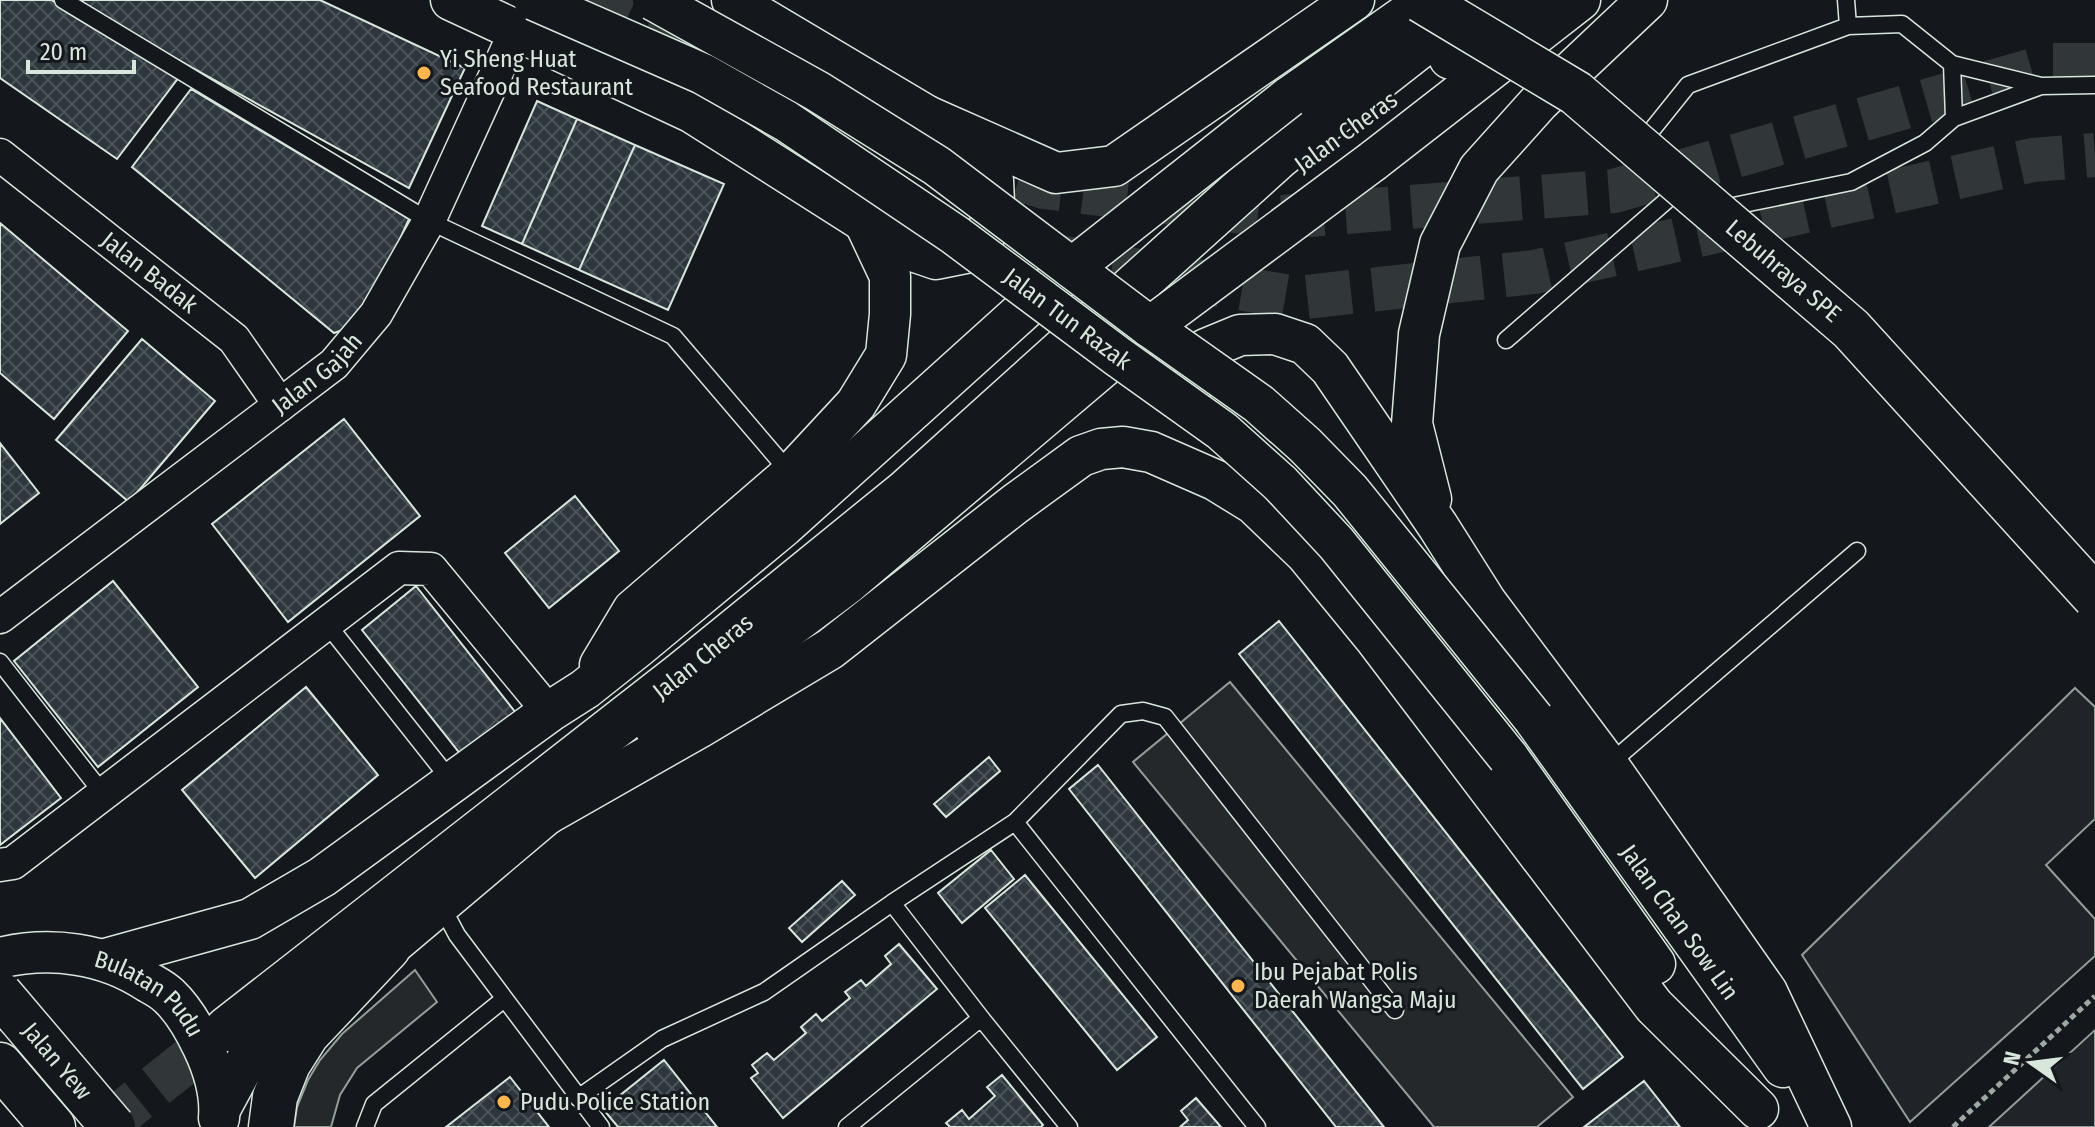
<svg xmlns="http://www.w3.org/2000/svg" width="2095" height="1127" font-family="'Fira Sans Condensed',sans-serif">
  <style>
    .grass { fill: #202428; stroke: #939e99; stroke-width: 2 }
    .parking { fill: #24282b; stroke: #939e99; stroke-width: 2 }
    .building { fill: url(#building-cross-hatch); stroke: #d8e6dc; stroke-width: 2 }
    .lines { fill: none; stroke-linecap: round; stroke-linejoin: round }
    .secondary-tunnel { stroke: #313739; stroke-width: 44; stroke-dasharray: 44 22; stroke-linecap: butt }
    .motorway-tunnel { stroke: #313739; stroke-width: 44; stroke-dasharray: 44 22; stroke-linecap: butt }
    .service-casing { stroke: #d8e6dc; stroke-width: 19 }
    .minor-casing { stroke: #d8e6dc; stroke-width: 35 }
    .tertiary-casing { stroke: #d8e6dc; stroke-width: 43 }
    .secondary-casing { stroke: #d8e6dc; stroke-width: 47 }
    .primary-casing { stroke: #d8e6dc; stroke-width: 47 }
    .path { stroke: #9da8a2; stroke-width: 5; stroke-dasharray: 6 4; stroke-linecap: butt }
    .service { stroke: #14181c; stroke-width: 16 }
    .minor { stroke: #14181c; stroke-width: 32 }
    .tertiary { stroke: #14181c; stroke-width: 40 }
    .secondary { stroke: #14181c; stroke-width: 44 }
    .primary { stroke: #14181c; stroke-width: 44 }
    .tertiary-bridge-casing { stroke: #d8e6dc; stroke-width: 43; stroke-linecap: butt }
    .primary-bridge-casing { stroke: #d8e6dc; stroke-width: 47; stroke-linecap: butt }
    .motorway-bridge-casing { stroke: #d8e6dc; stroke-width: 47; stroke-linecap: butt }
    .tertiary-bridge { stroke: #14181c; stroke-width: 40 }
    .primary-bridge { stroke: #14181c; stroke-width: 44 }
    .motorway-bridge { stroke: #14181c; stroke-width: 44 }
    .poi-dot { fill: #ffb74d; stroke: #14181c; stroke-width: 3 }
    .labels { text-anchor: middle; stroke-width: 6; stroke-linejoin: round; paint-order: stroke }
    .poi-label { font-size: 24px; fill: #d8e6dc; stroke: #14181c; text-anchor: start }
    .street-label { font-size: 24px; fill: #d8e6dc; stroke: #14181c }
  </style>
  <defs>
    <pattern id="building-cross-hatch" width="8" height="8" patternUnits="userSpaceOnUse" patternTransform="scale(2)"><rect width="8" height="8" fill="#2c363c"/><path d="M0 0l8 8M0 8l8-8" fill="none" stroke="#4a5358"/></pattern>
  </defs>
  <rect width="100%" height="100%" fill="#14181c"/>
  <path class="grass" d="M2075,688L2095,707V819L2046,865L2095,919V956L1910,1122L1802,955Z
    M2095,1030V1127H1989Z"/>
  <path class="parking" d="M1230,682L1573,1097L1537,1127H1434L1133,762Z
    M415,970L437,1002L357,1068L340,1095L331,1127H294L297,1107L308,1080L320,1060L342,1034Z"/>
  <path class="building" d="M0,0H51L179,77L117,159L0,78Z
    M70,0H320L465,68L409,188Z
    M191,89L409,219L362,323L334,333L132,167Z
    M537,101L577,119L522,244L482,226Z
    M577,119L635,145L579,270L522,244Z
    M635,145L724,184L668,310L579,270Z
    M0,223L128,331L54,419L0,373Z
    M142,339L215,401L129,502L56,440Z
    M344,419L420,516L288,622L212,524Z
    M0,443L39,493L0,524Z
    M575,496L619,551L549,608L505,553Z
    M113,581L198,687L98,767L14,661Z
    M416,586L516,713L462,756L362,630Z
    M1279,621L1623,1057L1583,1089L1239,654Z
    M306,687L378,775L255,878L182,790Z
    M0,718L61,798L0,845Z
    M989,757L1000,771L946,817L934,804Z
    M1098,765L1384,1127H1336L1069,789Z
    M991,850L1014,879L962,923L938,893Z
    M1025,875L1157,1037L1117,1070L985,908Z
    M842,881L855,895L802,942L789,928Z
    M899,944L937,989L783,1118L751,1078L758,1073L752,1065L767,1053L774,1060L806,1033L801,1027L816,1014L822,1021L850,998L845,992L861,980L866,986L891,964L885,956Z
    M664,1060L717,1127H618L603,1109Z
    M1002,1075L1043,1125L1041,1127H950L946,1123L962,1110L969,1119L995,1096L987,1087Z
    M510,1077L549,1127H446Z
    M1644,1081L1680,1127H1584Z
    M1196,1098L1221,1127H1180L1188,1120L1181,1111Z"/>
  <g class="lines">
    <path class="secondary-tunnel" d="M104,1127L227,1029"/>
    <path class="motorway-tunnel" d="M587,0L798,99
      M730,122L854,177
      M956,159L1044,187L1282,217L1614,191L2051,65H2095
      M1047,255L1296,298L1534,272L2033,160L2095,155"/>
    <defs>
      <path id="service" d="M63,0L429,221L673,336L791,474
        M1846,0L1848,26
        M1954,118L2041,86
        M1651,149L1647,136L1688,85L1848,26L1902,24L1952,64L2041,86L2095,85
        M1719,209L1851,182L1925,143L1954,118L1952,64
        M1506,340L1666,201
        M327,624L452,782
        M0,662L104,795
        M1608,765L1857,551
        M1015,822L1257,1127
        M892,903L981,1018L1069,1127
        M441,905L457,935L601,1127
        M578,1098L662,1039L764,992L892,903L1015,822L1121,714L1143,711L1165,717L1395,1010
        M365,1127L374,1104L504,999
        M847,1127L981,1018"/>
      <g id="minor">
        <path id="s1" d="M0,155L234,339L280,405"/>
        <path id="s2" d="M0,617L334,364L376,314L429,221L516,30"/>
        <path d="M0,865L13,863L399,568L431,569L549,712"/>
      </g>
      <g id="tertiary">
        <path d="M451,0L693,113L907,249L936,259L966,253L989,229L994,204L993,180L974,153L927,116"/>
        <path d="M732,0L927,116L1056,173L1114,166L1354,0"/>
        <path d="M1289,97L1427,0"/>
        <path d="M1373,161L1580,0"/>
        <path d="M1189,393L1206,349L1240,335L1275,334L1305,344L1330,368L1438,526L1486,602L1608,765L1767,992L1831,1127"/>
        <path d="M1431,499L1412,424L1419,334L1440,244L1479,169L1540,101L1647,0"/>
        <path d="M600,665L633,610L791,474L856,404L886,355L890,314V276L864,221"/>
        <path id="s3" d="M1534,719L1783,1067"/>
        <path d="M655,728L847,584L1150,327"/>
        <path d="M1508,757L1655,964"/>
        <path d="M540,818L700,727L830,649L1015,504L1081,456L1101,449L1123,447L1151,452L1215,480L1254,504L1306,554L1374,637L1654,1006L1758,1109"/>
        <path id="s4" d="M0,958C50,946 105,953 148,982C155,986 163,990 169,996C184,1010 194,1028 203,1047C213,1068 221,1094 219,1118"/>
        <path d="M102,960L250,919L322,877L549,712L585,689L638,647L784,526L1038,297L1072,268"/>
        <path d="M220,1109L252,1050L280,1021L388,948L561,802"/>
      </g>
      <g id="secondary">
        <path d="M1451,57L1529,0"/>
        <path id="s5" d="M227,1029L682,674L906,492L1279,156L1478,0"/>
      </g>
      <path id="primary" d="M0,1065L53,1127
        M271,1127L275,1097L288,1064L307,1034L388,948"/>
    </defs>
    <use href="#service" class="service-casing"/>
    <use href="#minor" class="minor-casing"/>
    <use href="#tertiary" class="tertiary-casing"/>
    <use href="#secondary" class="secondary-casing"/>
    <use href="#primary" class="primary-casing"/>
    <path class="path" d="M1953,1127L2095,996"/>
    <use href="#service" class="service"/>
    <use href="#minor" class="minor"/>
    <use href="#tertiary" class="tertiary"/>
    <use href="#secondary" class="secondary"/>
    <use href="#primary" class="primary"/>
    <defs>
      <g id="tertiary-bridge">
        <path id="s6" d="M534,0L703,74L786,121L955,235L1117,356L1222,431L1280,483L1336,543L1508,757"/>
        <path d="M653,0L817,91L937,166L1150,327L1259,404L1305,445L1350,491L1534,719"/>
        <path d="M1072,268L1289,97"/>
        <path d="M1150,327L1373,161"/>
      </g>
      <g id="primary-bridge">
        <path id="s7" d="M0,994L113,1127"/>
      </g>
      <g id="motorway-bridge">
        <path id="s8" d="M1421,0L1576,93L1851,329L2095,597"/>
      </g>
    </defs>
    <use href="#tertiary-bridge" class="tertiary-bridge-casing"/>
    <use href="#primary-bridge" class="primary-bridge-casing"/>
    <use href="#motorway-bridge" class="motorway-bridge-casing"/>
    <use href="#tertiary-bridge" class="tertiary-bridge"/>
    <use href="#primary-bridge" class="primary-bridge"/>
    <use href="#motorway-bridge" class="motorway-bridge"/>
  </g>
  <g class="poi-dot">
    <circle cx="424" cy="73" r="8"/>
    <circle cx="1238" cy="986" r="8"/>
    <circle cx="504" cy="1102" r="8"/>
  </g>
  <g class="labels">
    <g class="poi-label">
      <text x="440" y="67">Yi Sheng Huat<tspan x="440" dy="28">Seafood Restaurant</tspan></text>
      <text x="1254" y="980">Ibu Pejabat Polis<tspan x="1254" dy="28">Daerah Wangsa Maju</tspan></text>
      <text x="520" y="1110">Pudu Police Station</text>
    </g>
    <g class="street-label">
      <text transform="translate(1346 132) rotate(-36)" y="8">Jalan Cheras</text>
      <text dy="8" stroke="none"><textPath href="#s8" startOffset="454">Lebuhraya SPE</textPath></text>
      <text dy="8" stroke="none"><textPath href="#s1" startOffset="190">Jalan Badak</textPath></text>
      <text dy="8" stroke="none"><textPath href="#s6" startOffset="624">Jalan Tun Razak</textPath></text>
      <text dy="8" stroke="none"><textPath href="#s2" startOffset="400">Jalan Gajah</textPath></text>
      <text dy="8" stroke="none"><textPath href="#s5" startOffset="604">Jalan Cheras</textPath></text>
      <text dy="8" stroke="none"><textPath href="#s3" startOffset="250">Jalan Chan Sow Lin</textPath></text>
      <text dy="8" stroke="none"><textPath href="#s4" startOffset="162">Bulatan Pudu</textPath></text>
      <text dy="8" stroke="none"><textPath href="#s7" startOffset="88">Jalan Yew</textPath></text>
    </g>
  </g>
  <g transform="translate(2031 1063) rotate(284)" stroke="#14181c" stroke-width="6" paint-order="stroke">
  <path d="M0-6L14 30L0 20L-14 30Z" fill="#d8e6dc"/>
  <text y="-12" font-size="22" font-weight="bold" text-anchor="middle" fill="#d8e6dc">N</text>
  </g>
  <path d="M28 60v12h106v-12" fill="none" stroke="#d8e6dc" stroke-width="4"/>
  <text x="40" y="60" font-size="24" fill="#d8e6dc" stroke="#14181c" stroke-width="6" paint-order="stroke">20 m</text>
</svg>
